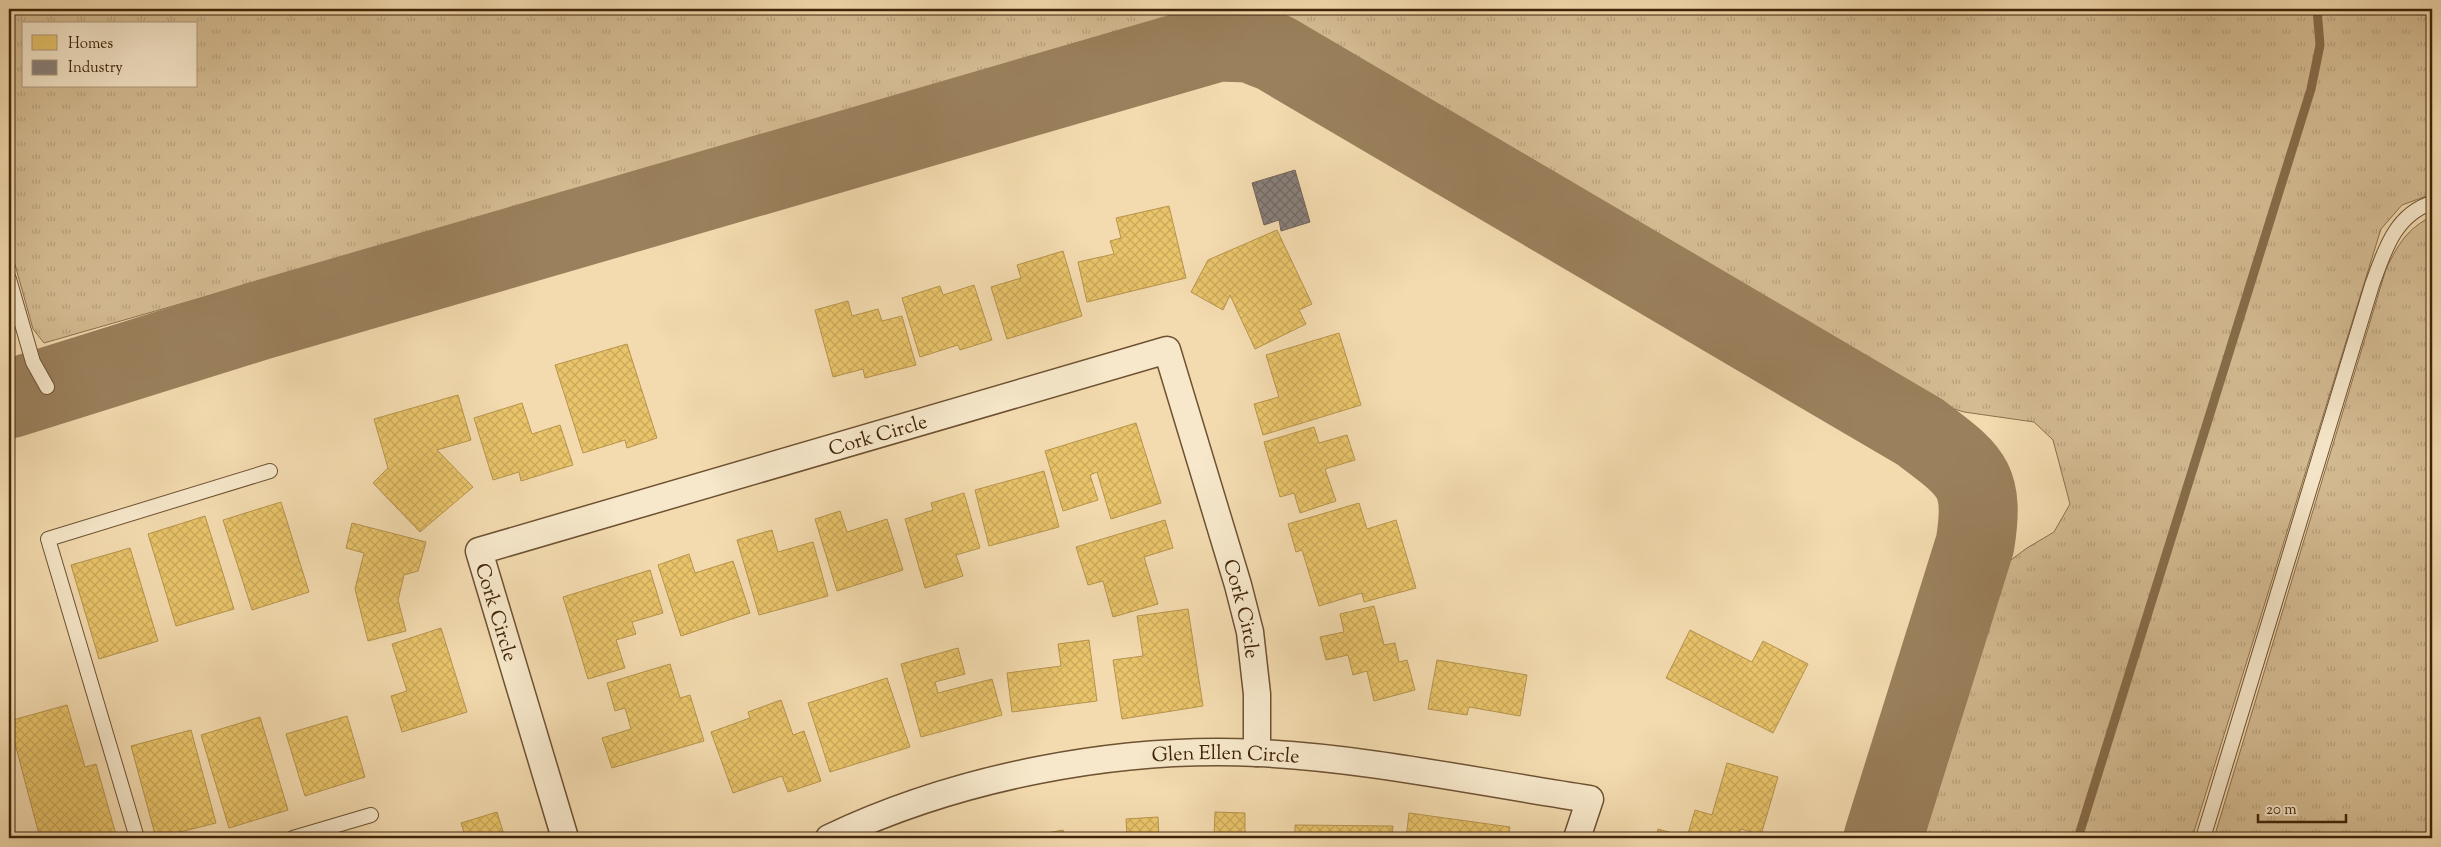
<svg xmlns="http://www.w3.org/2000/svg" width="2441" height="847" font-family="'Sorts Mill Goudy',serif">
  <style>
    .grass { fill: url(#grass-tufts); stroke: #8b704e; fill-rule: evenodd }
    .homes { fill: url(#homes-cross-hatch); stroke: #b7944d }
    .industry { fill: url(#industry-cross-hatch); stroke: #746559 }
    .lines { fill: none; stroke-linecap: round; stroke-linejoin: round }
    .stream { stroke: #876d4a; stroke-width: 9 }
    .taxiway { stroke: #9a805c; stroke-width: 79 }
    .service-casing { stroke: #6e5232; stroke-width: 16 }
    .minor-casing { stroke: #6e5232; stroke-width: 29 }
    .service { stroke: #f7e8cb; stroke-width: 14 }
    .minor { stroke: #f7e8cb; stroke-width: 26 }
    .labels { text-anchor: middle; stroke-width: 5; stroke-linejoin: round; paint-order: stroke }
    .street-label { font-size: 20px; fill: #412508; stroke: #f7e8cb }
  </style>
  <defs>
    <pattern id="grass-tufts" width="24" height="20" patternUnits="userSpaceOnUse" patternTransform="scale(1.25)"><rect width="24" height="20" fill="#d5bc93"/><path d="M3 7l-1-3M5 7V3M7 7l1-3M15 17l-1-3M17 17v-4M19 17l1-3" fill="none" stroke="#b8a17d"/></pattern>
    <pattern id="homes-cross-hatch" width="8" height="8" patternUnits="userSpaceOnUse" patternTransform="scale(1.25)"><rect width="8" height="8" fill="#e9c46a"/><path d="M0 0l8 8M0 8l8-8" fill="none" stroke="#c9a85a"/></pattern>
    <pattern id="industry-cross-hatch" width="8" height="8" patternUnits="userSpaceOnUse" patternTransform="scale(1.25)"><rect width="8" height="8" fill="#8a817c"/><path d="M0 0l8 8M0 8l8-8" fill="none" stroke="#726964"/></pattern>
  </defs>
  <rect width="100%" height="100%" fill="#f3dbaf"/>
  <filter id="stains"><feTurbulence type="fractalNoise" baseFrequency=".004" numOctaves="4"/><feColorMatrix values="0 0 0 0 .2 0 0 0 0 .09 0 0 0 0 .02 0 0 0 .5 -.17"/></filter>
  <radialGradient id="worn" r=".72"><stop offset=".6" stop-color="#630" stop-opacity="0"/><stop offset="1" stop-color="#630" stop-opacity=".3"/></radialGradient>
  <path class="grass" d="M9,9H1207L44,343L33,329L9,243ZM24,24H196V86H24Z
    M1273,9H2432V194L2402,205L2381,229L2192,838H1919L2000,568L2027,548L2054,532L2070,504L2053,440L2034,422L1964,412L1925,400L1270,14Z
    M2432,216V838H2214L2386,269C2399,243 2406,230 2432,216Z"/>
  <path class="homes" d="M1169,206L1186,278L1087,302L1078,262L1114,254L1110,241L1121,238L1116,218Z
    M1277,230L1312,304L1299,310L1306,324L1255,349L1230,295L1223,310L1191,292L1208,260Z
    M1063,251L1082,316L1007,339L991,287L1021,278L1017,265Z
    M974,285L992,340L960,350L958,345L920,357L902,298L940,286L943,295Z
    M848,301L852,316L878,309L882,321L902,316L916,365L865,378L863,369L833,377L815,310Z
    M1339,333L1361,405L1263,435L1254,404L1279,397L1266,355Z
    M627,344L657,438L627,448L625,440L583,453L555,365Z
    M458,395L471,440L437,450L473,487L420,532L373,483L388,468L374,419Z
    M522,403L532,434L560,425L573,465L521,481L519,472L493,480L474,418Z
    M1136,423L1161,503L1111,519L1097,472L1090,475L1098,500L1063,511L1045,451Z
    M1314,427L1319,443L1347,435L1355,460L1325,469L1336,501L1300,513L1294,493L1280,497L1264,442Z
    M1044,471L1059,527L989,546L975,490Z
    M964,493L980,548L956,555L963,576L925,588L905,519L933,510L931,503Z
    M281,502L309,592L252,610L223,520Z
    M1359,503L1367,529L1396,520L1416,588L1364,602L1362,593L1319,606L1302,550L1296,552L1288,524Z
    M840,511L847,532L887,519L903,570L837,591L815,519Z
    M205,516L234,609L176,626L148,534Z
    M1165,520L1173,548L1144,557L1158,604L1113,617L1103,581L1088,585L1076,547Z
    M352,523L426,542L418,571L404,575L398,600L406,631L368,641L355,589L364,553L346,548Z
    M772,530L778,552L813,542L828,596L759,615L737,540Z
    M130,548L158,641L99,659L71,565Z
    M689,554L695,573L733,561L750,613L681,636L658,565Z
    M650,570L663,613L632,622L636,634L616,640L625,668L588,679L563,597Z
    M1374,606L1384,645L1395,643L1399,662L1407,660L1415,690L1374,701L1367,671L1353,675L1348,655L1326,660L1320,637L1344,632L1340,614Z
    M1188,609L1203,706L1122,719L1113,660L1143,656L1137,616Z
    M441,628L467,712L402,732L391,696L407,691L392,644Z
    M1690,630L1752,662L1763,641L1808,664L1773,733L1666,678Z
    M1089,640L1097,701L1012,712L1007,673L1061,666L1058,644Z
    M958,648L965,674L935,682L938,693L992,679L1002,715L921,737L901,664Z
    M1437,660L1527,675L1520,716L1469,707L1467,715L1428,709Z
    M670,664L680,698L690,695L704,741L612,768L602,738L631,729L625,708L615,711L607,683Z
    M887,678L910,747L830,772L808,703Z
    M781,700L793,735L804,731L821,781L788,792L782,776L733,793L711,732L750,718L748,712Z
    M67,705L85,767L96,764L117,838H40L9,721Z
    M347,716L365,777L305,796L286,734Z
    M260,717L288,810L229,828L201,735Z
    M191,730L216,823L156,838L131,746Z
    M1727,763L1778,777L1761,835L1741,829L1738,838H1656L1658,829L1687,837L1695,810L1712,815Z
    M497,812L505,838H466L461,823Z
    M1215,812L1245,813V833H1287V838H1214Z
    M1409,813L1510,827L1508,838H1406Z
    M1158,817L1159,838H1127L1126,819Z
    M1295,825L1393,826L1392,838H1295Z
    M1063,830L1065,838H1038L1037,835Z"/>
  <path class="industry" d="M1295,170L1310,222L1281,231L1279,220L1264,225L1252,183Z"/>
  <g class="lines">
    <path class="stream" d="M2078,838L2311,89L2320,45L2317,9"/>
    <path class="taxiway" d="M9,399L258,321L1218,42L1249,43L1275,53L1920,432C1969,470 1986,476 1975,544L1883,838"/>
    <defs>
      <path id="service" d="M9,279L33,362L47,387
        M137,838L48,539L270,471
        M293,838L371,815
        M2203,838L2372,285C2384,252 2395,214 2432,203"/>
      <g id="minor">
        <path id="s1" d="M565,838L479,551L1167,350L1238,585L1250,632L1257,694V753"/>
        <path id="s2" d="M829,838C957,777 1117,746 1258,753C1367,758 1482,783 1590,799L1577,838"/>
      </g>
    </defs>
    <use href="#service" class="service-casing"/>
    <use href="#minor" class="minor-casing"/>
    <use href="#service" class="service"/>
    <use href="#minor" class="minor"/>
  </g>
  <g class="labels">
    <g class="street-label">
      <text dy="7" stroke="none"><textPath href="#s1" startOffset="715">Cork Circle</textPath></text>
      <text dy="7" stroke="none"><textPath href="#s1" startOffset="1286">Cork Circle</textPath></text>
      <text transform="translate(497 612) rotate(73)" y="7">Cork Circle</text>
      <text dy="7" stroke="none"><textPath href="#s2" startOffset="409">Glen Ellen Circle</textPath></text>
    </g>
  </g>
  <rect width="2441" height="847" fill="none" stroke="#f3dbaf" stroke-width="30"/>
  <rect x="10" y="10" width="2421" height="827" fill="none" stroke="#412508" stroke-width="2.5"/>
  <rect x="15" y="15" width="2411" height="817" fill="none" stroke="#412508"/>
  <rect x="22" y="22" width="175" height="65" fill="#f7e8cb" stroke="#ae9a7d"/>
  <rect x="32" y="35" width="25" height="15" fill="#e9c46a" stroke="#ae9a7d"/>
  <text x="68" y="48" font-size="15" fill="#412508">Homes</text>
  <rect x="32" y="60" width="25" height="15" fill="#8a817c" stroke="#ae9a7d"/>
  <text x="68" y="72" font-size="15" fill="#412508">Industry</text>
  <path d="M2258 814v8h88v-8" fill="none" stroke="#412508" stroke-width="2.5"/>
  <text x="2266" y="814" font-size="15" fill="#412508" stroke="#f7e8cb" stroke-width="4" paint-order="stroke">20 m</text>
  <rect width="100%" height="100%" filter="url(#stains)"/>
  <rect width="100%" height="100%" fill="url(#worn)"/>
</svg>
